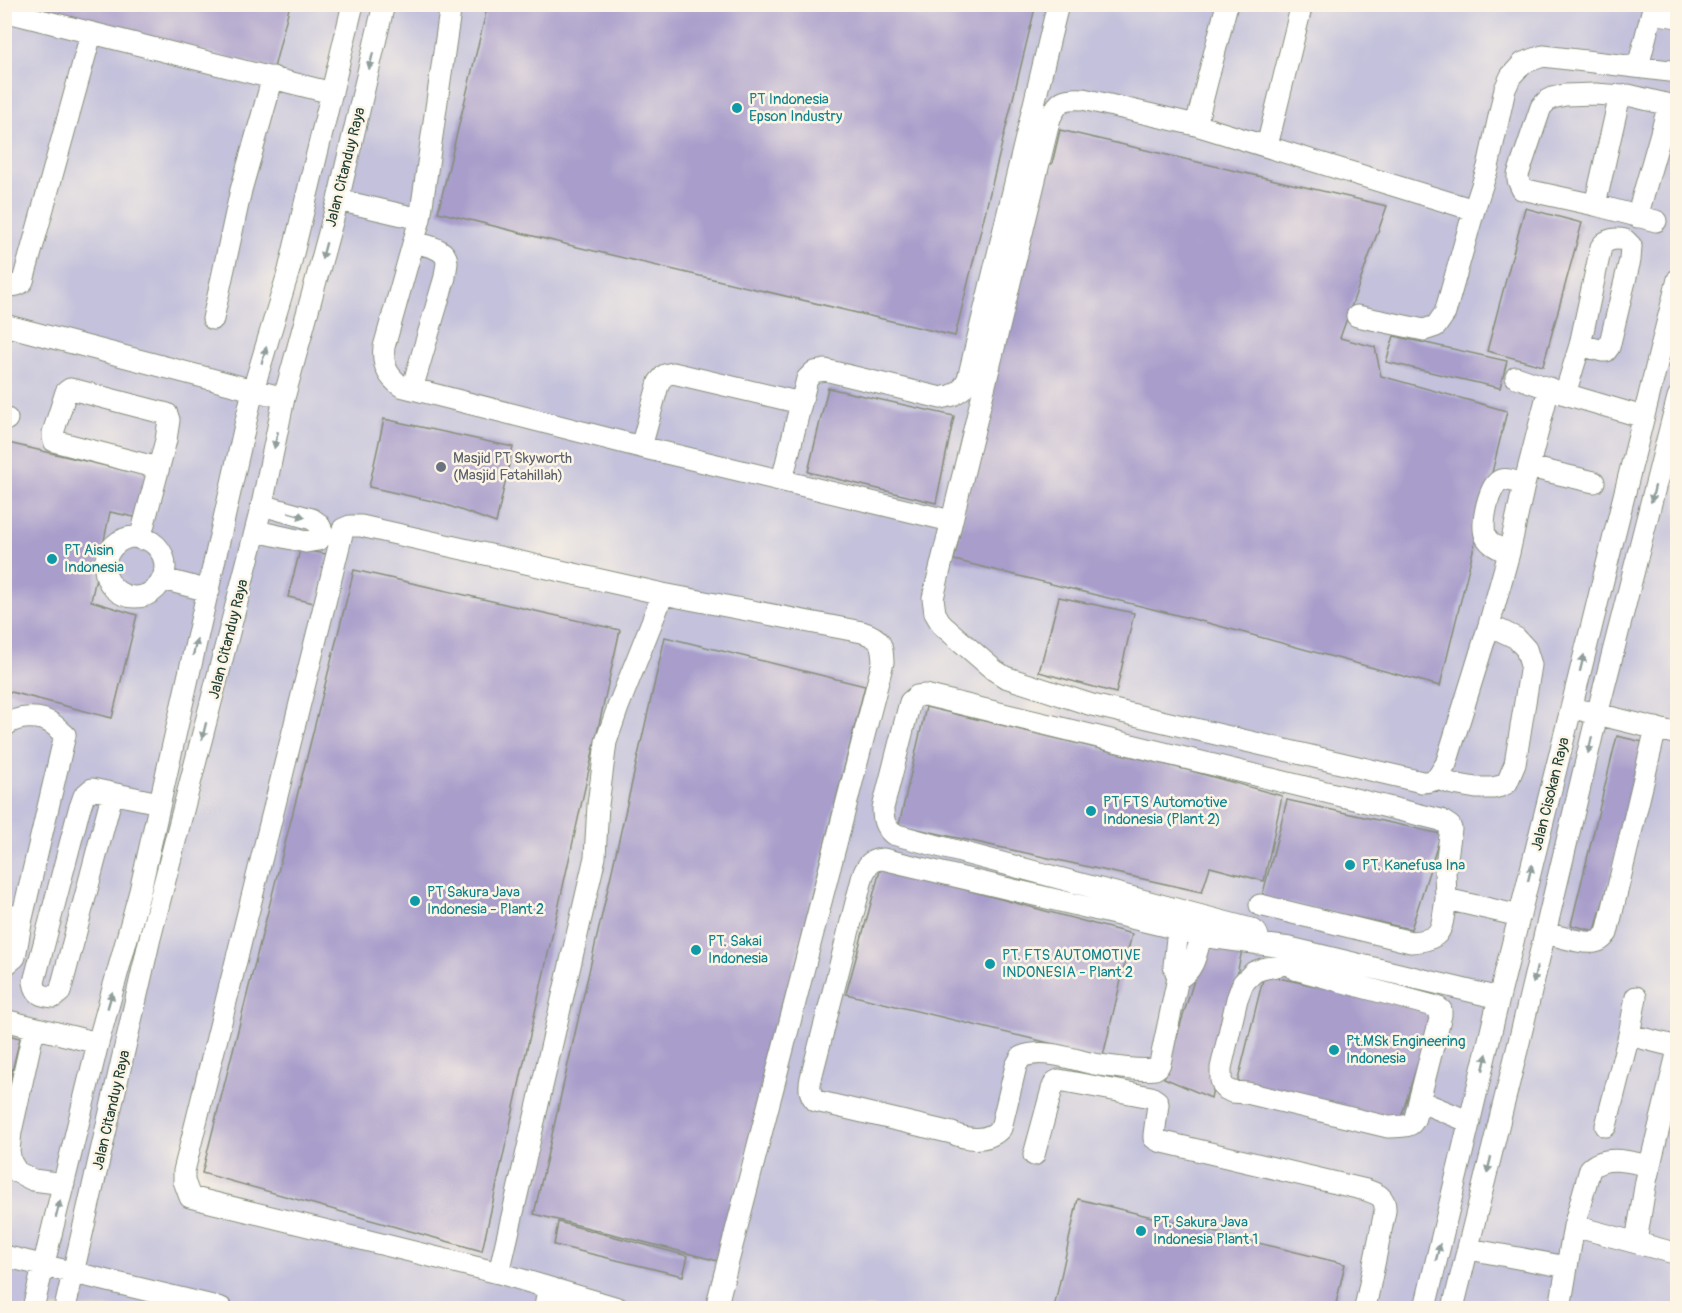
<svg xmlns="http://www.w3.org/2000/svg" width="1682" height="1313" font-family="Pangolin,sans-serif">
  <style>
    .industrial { fill: #c3c1db }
    .building { fill: #a89dcb }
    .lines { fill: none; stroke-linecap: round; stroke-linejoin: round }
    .minor-casing { stroke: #858f79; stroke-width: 23 }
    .minor { stroke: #fff; stroke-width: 21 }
    .oneway { fill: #8f9e9a }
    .culture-dot { fill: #0f9aa8; stroke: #fcf5e5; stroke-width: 2 }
    .worship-dot { fill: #6b7280; stroke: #fcf5e5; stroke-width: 2 }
    .labels { text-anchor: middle; stroke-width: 5; stroke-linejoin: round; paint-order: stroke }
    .culture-label { font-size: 15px; fill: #0d838f; stroke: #fcf5e5; text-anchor: start }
    .street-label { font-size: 15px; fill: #1f3d34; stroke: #fcf5e5 }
    .worship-label { font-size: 15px; fill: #5b616d; stroke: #fcf5e5; text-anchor: start }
  </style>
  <rect width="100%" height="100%" fill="#fcf5e5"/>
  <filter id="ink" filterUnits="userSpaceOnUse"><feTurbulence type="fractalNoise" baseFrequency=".0167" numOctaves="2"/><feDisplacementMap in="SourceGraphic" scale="12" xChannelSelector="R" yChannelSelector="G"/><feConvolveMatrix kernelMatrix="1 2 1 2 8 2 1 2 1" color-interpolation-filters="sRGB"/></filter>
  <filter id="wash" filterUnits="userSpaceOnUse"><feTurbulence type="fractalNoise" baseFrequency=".008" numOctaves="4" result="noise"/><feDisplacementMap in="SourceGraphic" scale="24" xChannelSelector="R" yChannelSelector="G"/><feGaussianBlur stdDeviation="1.35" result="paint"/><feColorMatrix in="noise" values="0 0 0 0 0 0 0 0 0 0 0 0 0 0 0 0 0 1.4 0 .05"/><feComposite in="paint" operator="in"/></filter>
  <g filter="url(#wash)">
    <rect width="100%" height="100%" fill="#ebe1be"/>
    <path class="industrial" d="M5,5H1677V1308H5Z"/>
    <g id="blocks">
      <path class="building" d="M12,4H290L274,68Z
        M488,4H1036L955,336L573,246L438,212Z
        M1060,130L1387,206L1340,338L1375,347L1381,376L1507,411L1440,686L1197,620L954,560L1041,162L1052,164Z
        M1525,208L1582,223L1543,366L1487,351Z
        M1394,336L1507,361L1500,388L1386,362Z
        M828,388L954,416L936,503L808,472Z
        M384,419L513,447L496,523L441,503L369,487Z
        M4,442L149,476L139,518L110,512L91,601L137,615L112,718L7,691L4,699Z
        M300,550L327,554L314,603L288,597Z
        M354,570L620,630L482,1251L202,1173Z
        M1059,597L1134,613L1116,693L1039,672Z
        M665,637L865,686L718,1261L534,1214Z
        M926,707L1188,770L1282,796L1264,881L1210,867L1202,892L899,825Z
        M1617,736L1647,743L1595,931L1571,925Z
        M1287,800L1441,834L1411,929L1262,897Z
        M881,867L1132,934L1103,1056L846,994Z
        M1206,941L1242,950L1211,1098L1164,1078Z
        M1264,975L1434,1011L1399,1124L1236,1088Z
        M4,1034L20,1038L5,1100H4Z
        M1078,1199L1345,1264L1335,1308H1054Z
        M558,1222L688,1256L683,1276L554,1245Z"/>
    </g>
  </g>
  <g filter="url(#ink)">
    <use href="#blocks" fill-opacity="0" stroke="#858f79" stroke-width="1.5"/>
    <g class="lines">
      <defs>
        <path id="minor" d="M4,11L332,93
          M1652,13L1678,17
          M1638,67L1654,4
          M1623,96L1618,104L1595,205L1522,189L1518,180V175L1541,107L1548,100L1552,98L1565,95L1595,94L1623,96L1628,95L1678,107
          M1196,125L1227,4
          M1267,146L1302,4
          M338,200L420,219L384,347C382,364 387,376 401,386L641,447L951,521
          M1595,205L1656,221
          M1474,210L1488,167L1505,89L1511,76L1523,63L1543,56L1678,72
          M1637,217L1669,105
          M420,219L451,4
          M4,284C12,286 17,287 23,281L91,34
          M1357,316L1424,330L1436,326L1445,313L1474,210L1196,125L1083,99C1063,98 1059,100 1050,118L933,598L935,613L942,625L994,670L1005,677L1092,705L1422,782C1438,782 1438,776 1446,764L1489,625L1509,553L1524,485L1549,388
          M213,319L241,190L273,77
          M4,325L284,398
          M1516,377L1565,394L1643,417
          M412,389L445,277C445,272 447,267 447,262C446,247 425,246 414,242
          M1565,394L1580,345L1601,247C1606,239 1616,238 1625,240L1631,246L1630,260L1609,347L1606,351H1603L1580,345
          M4,419H7
          M641,447L659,382L665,375L673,373L801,403
          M1529,467L1594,482
          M782,480L807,379L814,372L825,370L941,398L953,395L962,389L968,379L1058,4
          M262,505L312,519L319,524L324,535
          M256,531L306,542L318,540L324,535
          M105 567a30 30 0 1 1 60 0a30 30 0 1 1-60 0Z
          M140,539L166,440L169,420L167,414L75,390L70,389L66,392L53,433V438L54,441L158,468
          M1509,553C1501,549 1491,546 1486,537C1480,525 1489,484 1501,480C1509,478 1517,483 1524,485
          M163,579L209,591
          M1585,711L1678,734
          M4,727C16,715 41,715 54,725C58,728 61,732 65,735L22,918L15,957L4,966
          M1437,779L1453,784L1476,788H1493L1501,786L1507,783L1515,764L1531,665L1526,649L1516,638L1489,625
          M112,795L60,992L54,997C42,996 36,995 34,982L79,810L84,796L92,789L159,803
          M1260,905L1411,942C1445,940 1441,928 1446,899
          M4,914L22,918
          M1178,929L1174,966L1178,978L1160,1063L1158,1067L1155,1069C1136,1071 1113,1067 1094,1064C1071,1059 1044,1048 1021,1057L1016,1066L1001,1128C989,1142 967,1140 952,1133L816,1101C809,1094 809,1087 811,1078L863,875C868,864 870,860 883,859L1178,929L1201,936L1290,948L1499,998
          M1545,933C1559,936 1581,944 1595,942C1601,941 1604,937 1607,933L1656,728
          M1258,944C1259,936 1258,932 1251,929L893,834C884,826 883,819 883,808L910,702L917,696L925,695L1441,820L1450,826L1451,829L1445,872L1446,899L1520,916
          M1290,952C1289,959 1288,965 1295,969L1437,1007L1441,1010V1015L1419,1101L1470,1122
          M1290,963L1262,969L1254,972L1243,983L1237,999L1221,1068V1080L1224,1088L1232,1092L1247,1093L1388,1127C1415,1126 1413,1127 1419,1101
          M1178,978C1194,972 1197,951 1201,936
          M1636,997L1629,1035L1678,1047
          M4,1020L98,1043
          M34,1028L11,1132L9,1151L11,1162L17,1172L33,1180L64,1184
          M1606,1126L1629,1035
          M1034,1155L1052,1089L1055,1082L1059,1080L1151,1097L1157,1101L1158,1104L1154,1135V1138L1159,1141L1366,1190C1378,1194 1386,1197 1385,1211L1365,1308
          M1574,1226L1678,1254
          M1636,1242L1646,1181L1678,1050
          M1469,1249L1567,1267L1574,1226L1590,1169C1605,1154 1631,1162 1650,1166
          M4,1256L221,1308
          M499,1273L595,857L598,805L606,742L618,707L663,594
          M33,1308L98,1043L140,891L253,390L289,270L353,4
          M65,1308L150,938L262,505L284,398L338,200L384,4
          M545,1308L548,1288
          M618,1308L499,1273L190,1197L184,1181V1171L341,538L343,529L350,526H361L663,594L862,632C881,638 882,643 883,662L716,1308
          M1425,1308L1499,998L1678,279
          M1453,1308L1519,1042L1597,715L1678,397
          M1560,1308L1567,1267"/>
      </defs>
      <use href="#minor" class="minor-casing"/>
      <use href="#minor" class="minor"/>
    </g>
    <defs><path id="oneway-solid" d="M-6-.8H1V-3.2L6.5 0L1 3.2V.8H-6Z" transform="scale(1.5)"/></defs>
    <g class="oneway">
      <use href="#oneway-solid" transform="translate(371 61) rotate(103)"/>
      <use href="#oneway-solid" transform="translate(324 251) rotate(105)"/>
      <use href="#oneway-solid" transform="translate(264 355) rotate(-74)"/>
      <use href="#oneway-solid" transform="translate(276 440) rotate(102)"/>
      <use href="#oneway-solid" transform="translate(1653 494) rotate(104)"/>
      <use href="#oneway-solid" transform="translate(297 515) rotate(15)"/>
      <use href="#oneway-solid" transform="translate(195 647) rotate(-77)"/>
      <use href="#oneway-solid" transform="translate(1582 663) rotate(-76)"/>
      <use href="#oneway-solid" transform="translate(204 731) rotate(104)"/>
      <use href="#oneway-solid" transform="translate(1590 745) rotate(103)"/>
      <use href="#oneway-solid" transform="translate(1530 873) rotate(-76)"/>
      <use href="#oneway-solid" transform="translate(1535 975) rotate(103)"/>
      <use href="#oneway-solid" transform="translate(110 1000) rotate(-74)"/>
      <use href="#oneway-solid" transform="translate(1485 1062) rotate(-77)"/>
      <use href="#oneway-solid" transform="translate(1489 1165) rotate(104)"/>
      <use href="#oneway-solid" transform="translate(58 1209) rotate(-76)"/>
      <use href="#oneway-solid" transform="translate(1438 1252) rotate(-76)"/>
    </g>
  </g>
  <g class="culture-dot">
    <circle cx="737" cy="108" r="6"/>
    <circle cx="52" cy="559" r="6"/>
    <circle cx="1091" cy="811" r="6"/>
    <circle cx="1350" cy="865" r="6"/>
    <circle cx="415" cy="901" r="6"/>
    <circle cx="696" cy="950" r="6"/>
    <circle cx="990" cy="964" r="6"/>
    <circle cx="1334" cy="1050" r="6"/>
    <circle cx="1141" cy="1231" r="6"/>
  </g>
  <circle class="worship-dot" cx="441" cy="467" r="6"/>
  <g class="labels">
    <g class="culture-label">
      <text x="749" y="104">PT Indonesia<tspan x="749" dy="17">Epson Industry</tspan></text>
      <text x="64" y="555">PT Aisin<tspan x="64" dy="17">Indonesia</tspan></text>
      <text x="1103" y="807">PT FTS Automotive<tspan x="1103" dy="17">Indonesia (Plant 2)</tspan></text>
      <text x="1362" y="870">PT. Kanefusa Ina</text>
      <text x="427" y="897">PT Sakura Java<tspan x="427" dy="17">Indonesia - Plant 2</tspan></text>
      <text x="708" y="946">PT. Sakai<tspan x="708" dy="17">Indonesia</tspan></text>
      <text x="1002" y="960">PT. FTS AUTOMOTIVE<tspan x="1002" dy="17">INDONESIA - Plant 2</tspan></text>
      <text x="1346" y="1046">Pt.MSk Engineering<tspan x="1346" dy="17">Indonesia</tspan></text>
      <text x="1153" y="1227">PT. Sakura Java<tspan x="1153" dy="17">Indonesia Plant 1</tspan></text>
    </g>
    <g class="street-label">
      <text transform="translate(345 167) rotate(-76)" y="5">Jalan Citanduy Raya</text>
      <text transform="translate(228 639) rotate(-76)" y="5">Jalan Citanduy Raya</text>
      <text transform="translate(1550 794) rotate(-76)" y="5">Jalan Cisokan Raya</text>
      <text transform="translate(111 1110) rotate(-77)" y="5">Jalan Citanduy Raya</text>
    </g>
    <g class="worship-label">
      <text x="453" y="463">Masjid PT Skyworth<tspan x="453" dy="17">(Masjid Fatahillah)</tspan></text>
    </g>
  </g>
  <rect width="1682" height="1313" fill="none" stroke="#fcf5e5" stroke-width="24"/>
</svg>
